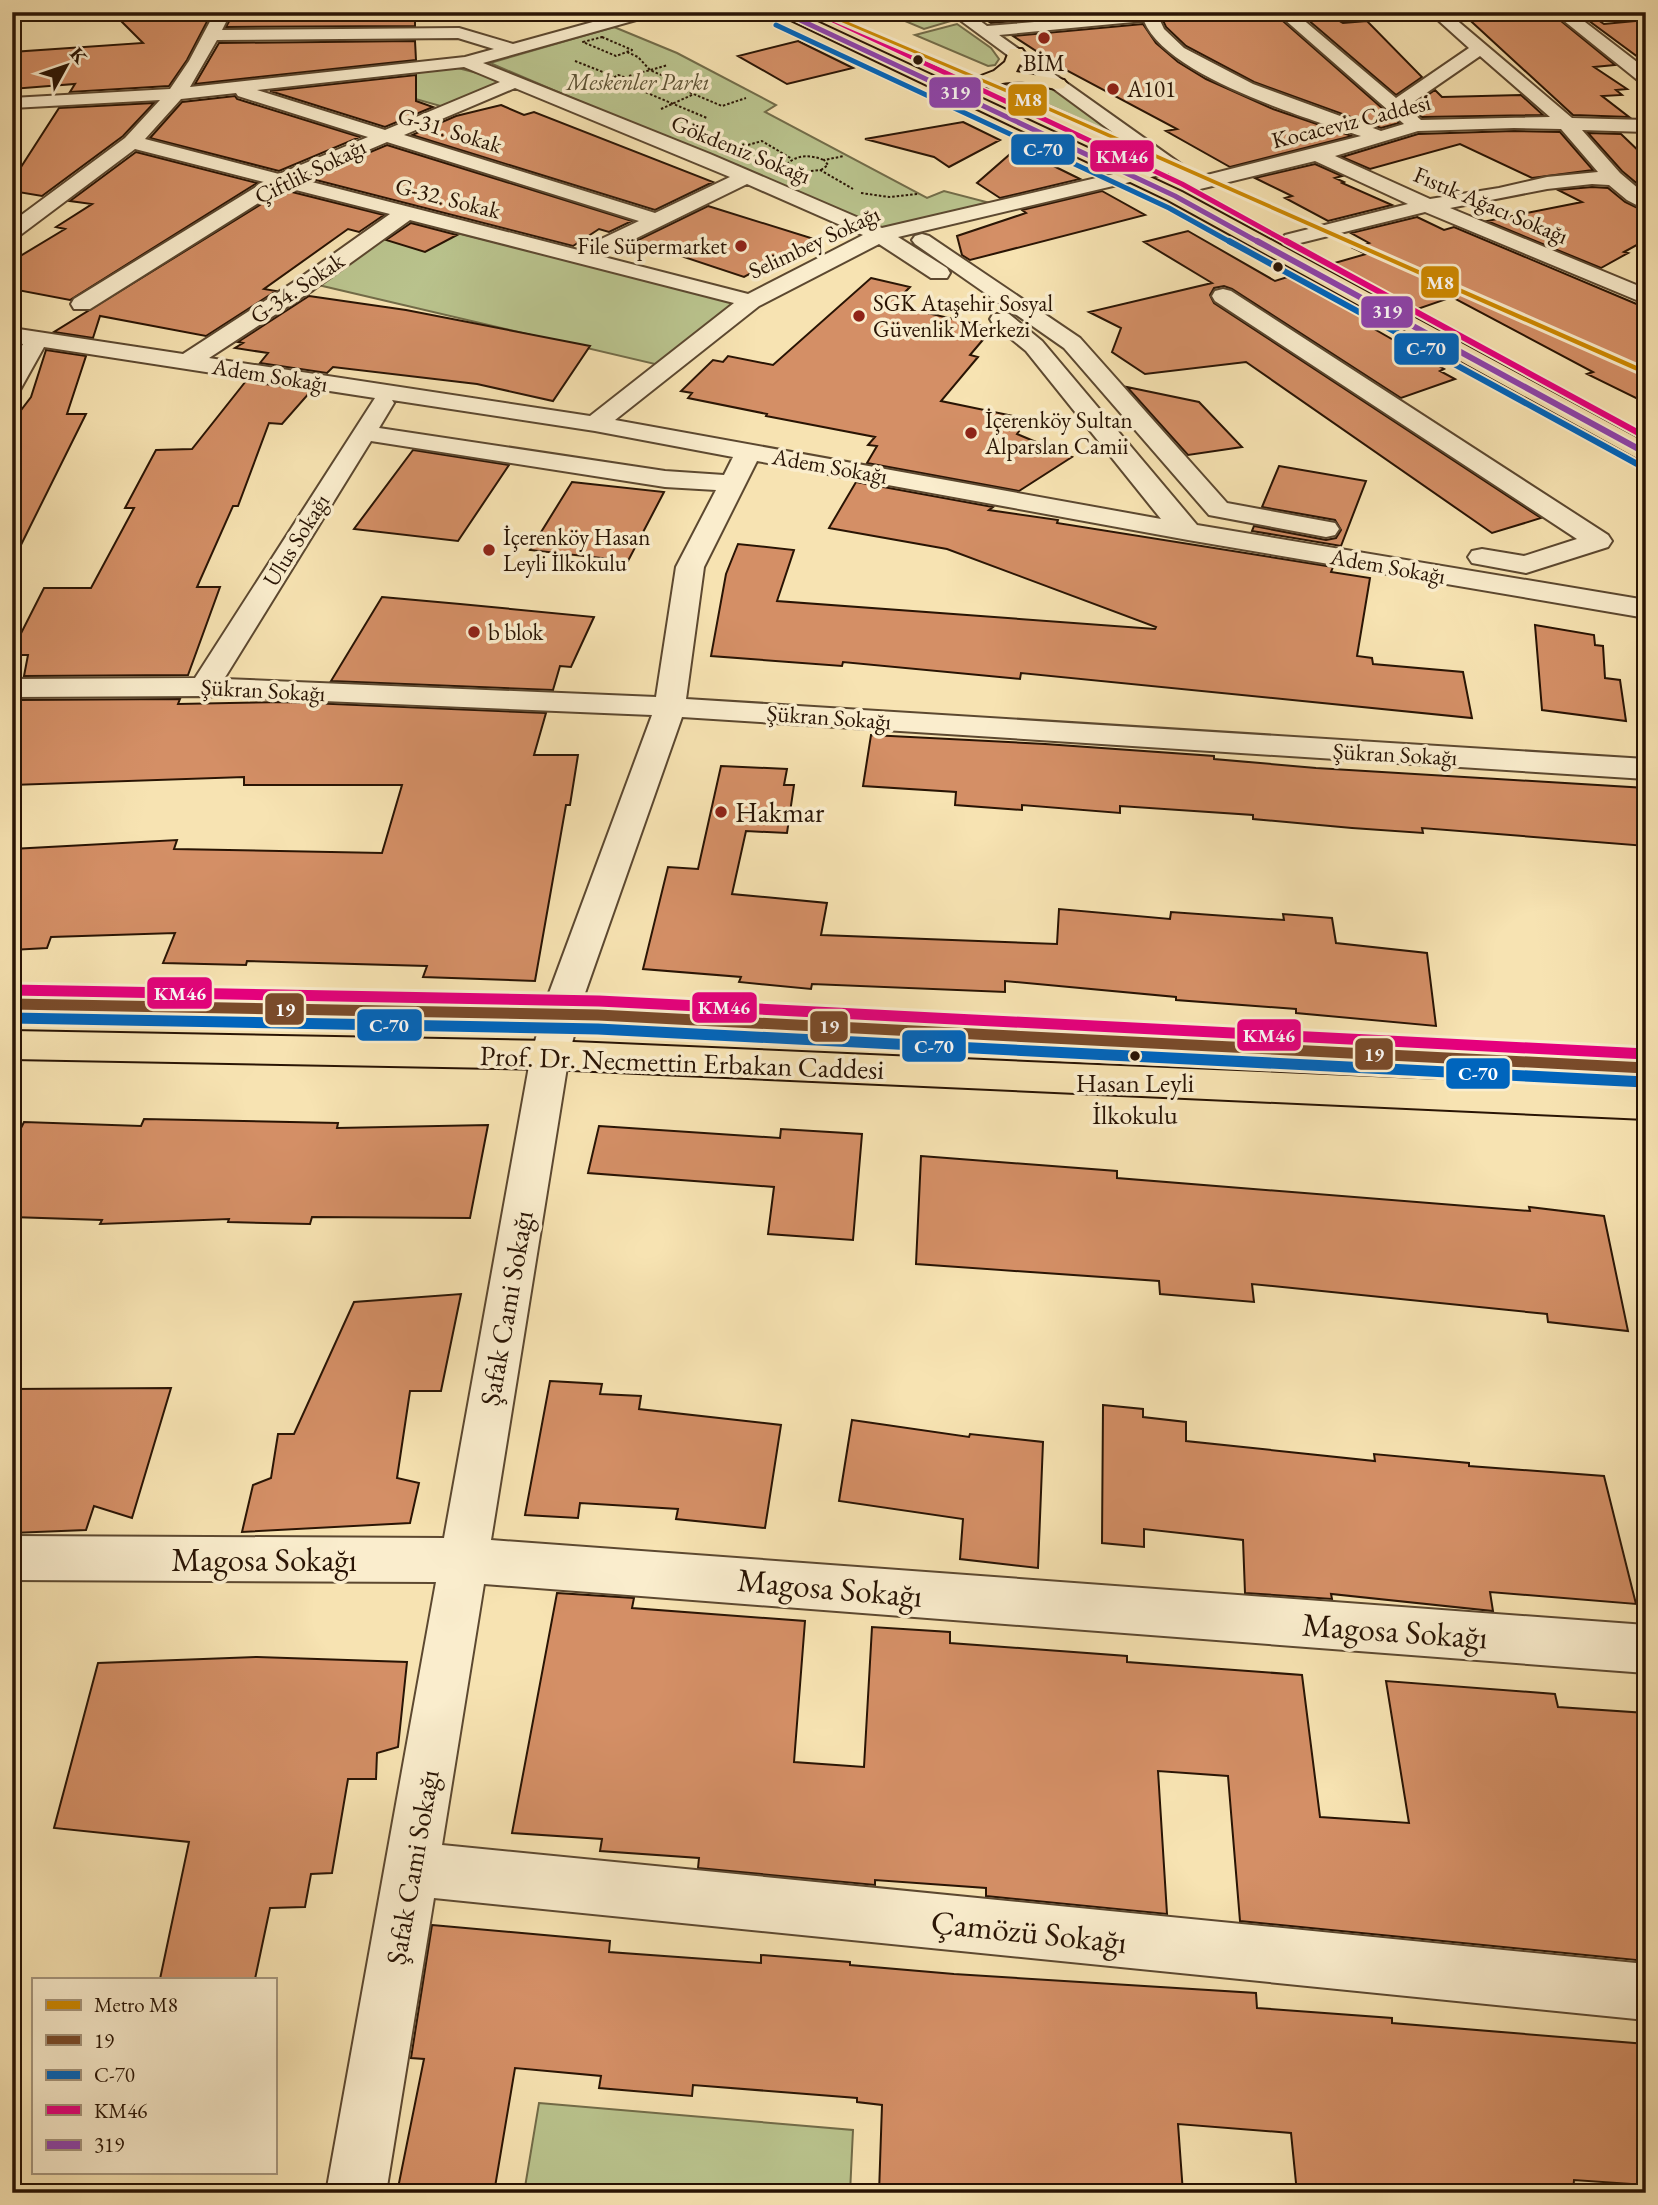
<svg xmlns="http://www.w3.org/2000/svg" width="1658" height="2205" font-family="'EB Garamond',serif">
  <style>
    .green { fill: #bac48e; stroke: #726c49; stroke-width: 2 }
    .building { fill: #d48f66; stroke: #291404; stroke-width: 2 }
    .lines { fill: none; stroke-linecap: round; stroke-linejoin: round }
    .minor-casing { stroke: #5c4830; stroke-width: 4 }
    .major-casing { stroke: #291404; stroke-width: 4 }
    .path { stroke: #291404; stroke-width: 2; stroke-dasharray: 2.5 2; stroke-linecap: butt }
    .minor { fill: #faedcd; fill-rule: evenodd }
    .major { fill: #f7e3b2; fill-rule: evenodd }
    .bus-1-casing { stroke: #faedcd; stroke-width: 17 }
    .bus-2-far2-casing { stroke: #faedcd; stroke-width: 8 }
    .bus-2-far1-casing { stroke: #faedcd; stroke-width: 10 }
    .bus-2-casing { stroke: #faedcd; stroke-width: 17 }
    .bus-3-far2-casing { stroke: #faedcd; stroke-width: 8 }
    .bus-3-far1-casing { stroke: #faedcd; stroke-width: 10 }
    .bus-3-casing { stroke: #faedcd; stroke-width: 17 }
    .bus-4-far1-casing { stroke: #faedcd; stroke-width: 8 }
    .bus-4-casing { stroke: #faedcd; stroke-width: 10 }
    .bus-1 { stroke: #7a4b2a; stroke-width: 11 }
    .bus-2-far2 { stroke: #0065bd; stroke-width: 5 }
    .bus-2-far1 { stroke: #0065bd; stroke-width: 6 }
    .bus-2 { stroke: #0065bd; stroke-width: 11 }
    .bus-3-far2 { stroke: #e5007d; stroke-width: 5 }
    .bus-3-far1 { stroke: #e5007d; stroke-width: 6 }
    .bus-3 { stroke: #e5007d; stroke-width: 11 }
    .bus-4-far1 { stroke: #8e44ad; stroke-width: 5 }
    .bus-4 { stroke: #8e44ad; stroke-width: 6 }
    .metro-1-casing { stroke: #faedcd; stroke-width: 6 }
    .metro-1 { fill: #ce8901; fill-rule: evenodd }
    .poi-dot { fill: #8f2418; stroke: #faedcd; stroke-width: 2.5 }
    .bus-dot { fill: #291404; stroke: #faedcd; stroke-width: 2.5 }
    .labels { text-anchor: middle; stroke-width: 7; stroke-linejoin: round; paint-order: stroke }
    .far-poi-label { font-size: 23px; fill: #291404; stroke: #faedcd; text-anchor: start }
    .far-park-label { font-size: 23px; font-style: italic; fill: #5c5234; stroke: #faedcd }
    .far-street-label { font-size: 23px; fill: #291404; stroke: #faedcd }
    .bus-label { font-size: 26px; fill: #291404; stroke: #faedcd }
    .poi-label { font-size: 28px; fill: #291404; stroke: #faedcd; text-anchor: start }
    .street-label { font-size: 28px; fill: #291404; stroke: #faedcd }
    .near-street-label { font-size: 33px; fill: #291404; stroke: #faedcd }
    .line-badge { stroke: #faedcd; stroke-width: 2.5 }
    .badge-label { font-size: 19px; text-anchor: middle; font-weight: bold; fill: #fff }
  </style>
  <rect width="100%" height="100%" fill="#f7e3b2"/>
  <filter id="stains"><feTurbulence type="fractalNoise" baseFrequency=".00286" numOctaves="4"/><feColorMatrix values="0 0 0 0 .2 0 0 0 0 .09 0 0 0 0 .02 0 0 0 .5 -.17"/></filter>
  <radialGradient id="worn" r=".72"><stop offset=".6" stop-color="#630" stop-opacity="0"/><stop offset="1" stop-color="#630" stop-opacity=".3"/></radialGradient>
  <path class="green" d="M921,12H937L951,21L924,29L893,16Z
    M957,24L991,48L999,59L995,65L988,66L915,35Z
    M614,27L677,53L776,105L765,112L927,198L944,191L994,204L888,233L490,63Z
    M454,67L520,84L444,107L337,77Z
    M1025,80L1058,88L1116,135L996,81Z
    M409,221L736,302L659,365L314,284Z
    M539,2103L853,2130L850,2193H524Z"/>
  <path class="building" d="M112,12L211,14L187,60L169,86L70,92L75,84L12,89V52L143,43Z
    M275,12H415V26L226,27L233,14Z
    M974,12H1121L991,23Z
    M1159,12L1275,14L1399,123L1381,128L1254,82L1186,46L1166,27Z
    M1461,12H1550L1615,65L1594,67L1627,89L1616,90L1622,95L1602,96L1629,117L1573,115Z
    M1577,12H1586L1604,24L1646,20V63Z
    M1300,13H1325L1343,23L1367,21L1422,77L1396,95Z
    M1143,24L1156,43L1178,62L1206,79L1273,109L1352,136L1230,167L1166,131L1177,129L1064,69L1013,36Z
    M415,41L416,60L195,84L219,43Z
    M798,41L853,68L787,84L738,56Z
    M416,75V101L433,107L385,127L270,91Z
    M1435,90L1442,97L1521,95L1543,115L1422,117L1410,107Z
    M235,96L237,99L360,137L279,171L150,138L182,102Z
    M154,103L123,136L42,196L12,191V181L59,108Z
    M501,105L524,115L534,112L713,182L655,210L412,135L456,116Z
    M963,122L1000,140L949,167L934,157L865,139Z
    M1514,131L1560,132L1593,170L1532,178L1460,144L1370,169L1342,157L1418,134Z
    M1588,133L1621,134L1646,158V191L1622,171Z
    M387,145L632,221L609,232L599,229L573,246L308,178Z
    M1017,148L1078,178L1080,179L1000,198L977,183Z
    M136,152L257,183L70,300L12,289V261L65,229L56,227L92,204L70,201Z
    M1315,164L1342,176L1335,178L1344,182L1342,183L1392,205L1328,221L1285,198L1292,196L1255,178Z
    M1592,187L1608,188L1625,202L1646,212V240L1624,252L1628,253L1601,268L1487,221L1582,202L1558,190Z
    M284,190L384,215L359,232L348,229L264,289L276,291L206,336L100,316L93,338L54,332Z
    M1102,191L1145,215L970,260L962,255L957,236L1026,213L1022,210Z
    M708,206L814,239L744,277L636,241Z
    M1417,217L1444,230L1454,227L1646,308V403L1587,374L1593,372L1452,297L1409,312L1324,266L1366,254L1353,248L1369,243L1351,233Z
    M411,223L457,235L425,252L386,240Z
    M1188,231L1275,281L1297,274L1382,321L1369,326L1444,369L1440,371L1455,379L1401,398L1232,289L1224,286L1214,288L1210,295L1214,303L1541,518L1492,533L1246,362L1145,374L1112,352L1121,328L1089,312L1212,283L1144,242Z
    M871,278L910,287L892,305L993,328L970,355L978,357L941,401L1028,419L1017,434L1072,457L1019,491L867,463L877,446L868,445L875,437L766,416L767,414L688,398L692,393L681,391L713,360L723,362L728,356L773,365Z
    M309,296L406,310L590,346L553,401L477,384L333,367L327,373L260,363L268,353L235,348L243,343L238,342Z
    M46,350L86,356L67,414H86L12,563V422L31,397Z
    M246,381L311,391L282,424L269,423L238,506H233L197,587H220L188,675L24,676L28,655H12V651L44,588H91L134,508H125L156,450L192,449Z
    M1127,387L1199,402L1242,447L1188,455Z
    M413,450L509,465L458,541L354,529Z
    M1279,466L1366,481L1341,546L1252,531L1254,526L1326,540L1336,538L1341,530L1335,520L1262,507Z
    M572,482L664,492L628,561L530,550Z
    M856,482L993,507L989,510L1058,520L1057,523L1333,567L1331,572L1370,578L1357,656L1372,658L1373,664L1463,672L1472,718L1021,673L1020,679L843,662L842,666L711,656L726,574L738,544L794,550L777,601L1155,629L1156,627L947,549L829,528Z
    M382,597L460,604L594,617L571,667L560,666L553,690L331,681Z
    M1535,625L1594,635L1595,645L1603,646L1605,678L1620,680L1626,721L1542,710Z
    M180,699L178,704L286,702L546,713L534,755H578L570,805H566L535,981L423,977L427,966L247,961L246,965L163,963L175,933L51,937L47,948L12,950V849L177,840L174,849L382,853L402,785H244V777L12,785V734L19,700Z
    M871,735L1045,744L1214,756V759L1316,768L1646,788V846L1422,828L1423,833L1352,828L1253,819V815L1120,806V813L1022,805V810L955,805L956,792L863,786Z
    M721,766L787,769L784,785H794L787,833L746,831L732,894L827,903L821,935L1057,944L1059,909L1170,919L1171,912L1284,920L1283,914L1332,918L1336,943L1427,953L1436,1026L1296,1013V1009L1176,1000V997L1005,981V992L812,984L811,989L739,982L741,977L643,969L668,867L698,869Z
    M144,1119L338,1123L337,1128L488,1125L470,1218L312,1217L310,1224L228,1222L229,1219L100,1224L102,1220L12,1217V1146L24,1122L141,1126Z
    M599,1126L780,1138L781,1129L862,1134L853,1240L768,1234L774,1187L588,1173Z
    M921,1156L1117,1171V1178L1530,1211L1529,1207L1604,1216L1628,1331L1548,1322L1547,1314L1252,1284L1254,1302L1160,1294L1159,1281L916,1264Z
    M461,1294L441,1391H410L397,1478L419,1483L410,1523L242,1532L253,1485L271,1478L278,1434H294L354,1302Z
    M550,1381L602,1384L600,1394L641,1396L639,1409L781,1425L765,1528L676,1519L678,1509L580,1503L578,1518L525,1515Z
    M171,1388L132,1518L94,1506L86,1530L12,1533V1389Z
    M1103,1405L1143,1409V1417L1186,1422V1441L1375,1461L1374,1454L1469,1463V1466L1604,1476L1636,1604L1490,1592L1493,1611L1331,1594L1332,1599L1245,1593L1243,1540L1144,1529V1547L1102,1543Z
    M852,1420L969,1437L970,1434L1043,1442L1038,1568L960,1559L963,1519L839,1501Z
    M557,1593L634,1598L632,1608L805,1621L794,1762L864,1767L872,1627L950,1632V1643L1127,1656V1662L1302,1675L1320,1817L1409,1823L1386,1681L1555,1694L1558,1707L1646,1713V1961L1240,1921L1228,1776L1158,1771L1167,1914L986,1896V1888L875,1880V1885L698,1868L699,1858L600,1851L602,1839L512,1833Z
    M257,1657L407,1662L398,1747L377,1753L376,1779H348L332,1873L311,1874L305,1907L270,1908L255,1979H160L189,1842L54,1828L98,1663Z
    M432,1925L610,1941L609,1952L761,1963V1955L850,1962V1965L954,1974L1256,1993L1257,2008L1392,2018V2023L1646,2044V2185L1574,2180L1573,2193H1297L1291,2133L1178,2124L1183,2193H879L882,2105L857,2102V2098L693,2085L692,2096L599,2088L601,2076L515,2068L494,2193H397L424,2059L411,2058Z"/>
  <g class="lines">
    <defs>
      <path id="minor" d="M215,12H231L222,30L459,28L513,44L629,12H656L654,15L483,63L710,154L882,228L1156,164L949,12H968L987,26L1156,12L1164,29L1184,48L1253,84L1381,131L1404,124L1276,12H1294L1396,98L1469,48L1429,12H1447L1572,118L1646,120V132L1582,130L1620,173L1646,195V210L1627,200L1609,185L1592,184L1547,189L1450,208L1646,289V304L1425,212L1292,245L1285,243L1282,239L1285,235L1408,204L1315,161L1196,190L1189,188L1168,173L898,237L947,268L950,273L947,278H931L879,244L759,306L615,420L1161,519L1026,351L993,324L990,319L993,314H1009L1042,341L1197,525L1646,600V618L1188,540L757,461L704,567L686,699L1646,759V779L682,717L585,993L569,1055L491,1540L1646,1625V1673L484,1584L442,1845L1646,1964V2020L434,1898L386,2193H326L436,1582L12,1580V1536L444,1538L531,1055L549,993L652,715L204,696L12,697V679L195,678L375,398L44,347L20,390L12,392V363L23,344L12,342V328L183,354L297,280L390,214L284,187L90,309H74L71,304L74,299L264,182L135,149L19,236L12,238V222L125,138L160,100L12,108V98L170,89L189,61ZM1144,21C1166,76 1306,118 1361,136L1199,177L999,35ZM458,38L494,49L465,57L190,87L217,40ZM1480,56L1550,117L1421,120L1406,107ZM464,67L500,82L385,130L257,90ZM515,88L730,177L655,213L404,135ZM236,93L238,96L368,137L279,174L145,139L181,99ZM1514,128L1561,129L1598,172L1547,177L1499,188L1430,199L1335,156L1418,131ZM387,142L639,221L578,250L300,179ZM747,184L863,235L748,294L600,256ZM410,220L734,303L590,416L209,358L313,290ZM392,400L595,431L733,457L724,475L665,471L379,428L394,403ZM371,441L665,487L716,490L676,567L656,697L224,679Z
        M833,12H875C866,20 835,26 826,17Z
        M1553,12H1572L1646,69V83L1640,82Z
        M922,234L929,236L1080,338L1227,503L1335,523L1339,529L1335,535L1326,537L1209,515L1064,348L915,244L912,240L915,236Z
        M1223,289L1231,291L1608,535L1612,541L1608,547L1526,573L1472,563L1468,557L1472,551L1482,549L1524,556L1577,539L1215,301L1212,296L1215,291Z"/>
      <path id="major" d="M774,12H796L955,86L994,71L1005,62L1010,49H1022L1025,53L1016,72L1064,80L1067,84L1064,88C1051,91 1038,83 1025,82C1005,81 988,85 970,93L1182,192L1646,443V461L1637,458L1168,200Z
        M12,991L598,1002L1646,1054V1082L598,1028L12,1017Z
        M12,1031L550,1041L1646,1089V1119L550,1069L12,1059Z"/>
    </defs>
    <use href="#minor" class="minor-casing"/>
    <use href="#major" class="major-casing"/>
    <path class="path" d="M602,37L632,50L616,56L583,42Z
      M627,52L638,57L650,70L688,87
      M575,61L613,76
      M618,75L630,79L621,82L611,79Z
      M629,76L668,65
      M621,82L707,118
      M708,82L684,90L722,106L746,98
      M596,85L612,80
      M661,109L694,94
      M748,145L762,141L792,159
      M787,164C798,154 811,155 824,160
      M821,170L828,165L824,160L844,156
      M811,171L820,170L853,189
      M861,193L889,197L918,194"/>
    <use href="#minor" class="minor"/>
    <use href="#major" class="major"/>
    <defs>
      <path id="bus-1" d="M12,1004L598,1015L1646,1068"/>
      <path id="bus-2-far2" d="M776,25L1169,208L1232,243"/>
      <path id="bus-2-far1" d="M1229,241L1639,465"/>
      <path id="bus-2" d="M12,1018L598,1029L1645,1082"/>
      <path id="bus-3-far2" d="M816,12L1182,184L1289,243"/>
      <path id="bus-3-far1" d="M1286,241L1646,437"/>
      <path id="bus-3" d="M12,990L599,1001L1646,1054"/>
      <path id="bus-4-far1" d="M783,12L1175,196L1260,243"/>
      <path id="bus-4" d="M1257,241L1646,453"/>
    </defs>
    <use href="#bus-1" class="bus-1-casing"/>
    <use href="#bus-2-far2" class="bus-2-far2-casing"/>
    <use href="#bus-2-far1" class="bus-2-far1-casing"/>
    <use href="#bus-2" class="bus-2-casing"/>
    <use href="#bus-3-far2" class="bus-3-far2-casing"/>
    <use href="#bus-3-far1" class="bus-3-far1-casing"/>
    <use href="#bus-3" class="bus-3-casing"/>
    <use href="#bus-4-far1" class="bus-4-far1-casing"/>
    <use href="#bus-4" class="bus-4-casing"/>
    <use href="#bus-1" class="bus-1"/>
    <use href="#bus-2-far2" class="bus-2-far2"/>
    <use href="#bus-2-far1" class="bus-2-far1"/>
    <use href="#bus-2" class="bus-2"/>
    <use href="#bus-3-far2" class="bus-3-far2"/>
    <use href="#bus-3-far1" class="bus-3-far1"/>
    <use href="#bus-3" class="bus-3"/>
    <use href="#bus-4-far1" class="bus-4-far1"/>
    <use href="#bus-4" class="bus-4"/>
    <defs>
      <path id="metro-1" d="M818,12H825L1042,104L1646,370V375L1038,106Z"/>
    </defs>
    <use href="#metro-1" class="metro-1-casing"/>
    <use href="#metro-1" class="metro-1"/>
  </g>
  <g class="poi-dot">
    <circle cx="1044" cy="38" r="7"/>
    <circle cx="1113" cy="89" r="7"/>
    <circle cx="741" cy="246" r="7"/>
    <circle cx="859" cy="316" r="7"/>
    <circle cx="971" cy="433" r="7"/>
    <circle cx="489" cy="550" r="7"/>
    <circle cx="474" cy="632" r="7"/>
    <circle cx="721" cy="812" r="7"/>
  </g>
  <g class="bus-dot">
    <circle cx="918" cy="60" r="6"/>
    <circle cx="1278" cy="267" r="6"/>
    <circle cx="1135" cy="1056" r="6"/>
  </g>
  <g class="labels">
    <g class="far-poi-label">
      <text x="1044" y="71" text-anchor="middle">BİM</text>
      <text x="1127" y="97">A101</text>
      <text x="727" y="254" text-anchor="end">File Süpermarket</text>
      <text x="873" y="311">SGK Ataşehir Sosyal<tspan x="873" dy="26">Güvenlik Merkezi</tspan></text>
      <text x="985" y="428">İçerenköy Sultan<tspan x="985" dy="26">Alparslan Camii</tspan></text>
      <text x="503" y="545">İçerenköy Hasan<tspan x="503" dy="26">Leyli İlkokulu</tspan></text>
      <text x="488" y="640">b blok</text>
    </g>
    <g class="far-park-label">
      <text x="638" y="90">Meskenler Parkı</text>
    </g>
    <g class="far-street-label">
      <text transform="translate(1351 121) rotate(-14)" y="8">Kocaceviz Caddesi</text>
      <text transform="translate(450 130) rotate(17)" y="8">G-31. Sokak</text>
      <text transform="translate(741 149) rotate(22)" y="8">Gökdeniz Sokağı</text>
      <text transform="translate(310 171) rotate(-26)" y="8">Çiftlik Sokağı</text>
      <text transform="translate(448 198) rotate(14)" y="8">G-32. Sokak</text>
      <text transform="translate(1491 205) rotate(23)" y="8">Fıstık Ağacı Sokağı</text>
      <text transform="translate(814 242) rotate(-25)" y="8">Selimbey Sokağı</text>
      <text transform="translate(297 288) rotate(-34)" y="8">G-34. Sokak</text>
      <text transform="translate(270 375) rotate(9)" y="8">Adem Sokağı</text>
      <text transform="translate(830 466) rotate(10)" y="8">Adem Sokağı</text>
      <text transform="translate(296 540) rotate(-58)" y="8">Ulus Sokağı</text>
      <text transform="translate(1388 566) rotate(10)" y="8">Adem Sokağı</text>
      <text transform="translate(263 690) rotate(3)" y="8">Şükran Sokağı</text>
      <text transform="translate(829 717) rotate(4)" y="8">Şükran Sokağı</text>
      <text transform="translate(1395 754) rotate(3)" y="8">Şükran Sokağı</text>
    </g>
    <g class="bus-label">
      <text x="1135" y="1092">Hasan Leyli<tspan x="1135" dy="32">İlkokulu</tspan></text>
    </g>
    <g class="poi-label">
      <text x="735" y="822">Hakmar</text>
    </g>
    <g class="street-label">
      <text transform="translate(682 1062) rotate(2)" y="10">Prof. Dr. Necmettin Erbakan Caddesi</text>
      <text transform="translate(506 1308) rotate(-80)" y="10">Şafak Cami Sokağı</text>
      <text transform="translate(412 1867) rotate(-80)" y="10">Şafak Cami Sokağı</text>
    </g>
    <g class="near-street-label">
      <text x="264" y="1571">Magosa Sokağı</text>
      <text transform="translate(830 1587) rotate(5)" y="12">Magosa Sokağı</text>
      <text transform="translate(1395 1630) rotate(4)" y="12">Magosa Sokağı</text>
      <text transform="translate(1029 1931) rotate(6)" y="12">Çamözü Sokağı</text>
    </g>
  </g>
  <g class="line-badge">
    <rect x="928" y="76" width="54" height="33" rx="7" fill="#8e44ad"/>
    <rect x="1007" y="83" width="41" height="34" rx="7" fill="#ce8901"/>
    <rect x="1010" y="133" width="66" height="33" rx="7" fill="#0065bd"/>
    <rect x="1089" y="139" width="66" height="34" rx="7" fill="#e5007d"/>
    <rect x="1420" y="265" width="40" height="34" rx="7" fill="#ce8901"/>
    <rect x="1360" y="295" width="54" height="34" rx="7" fill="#8e44ad"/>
    <rect x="1393" y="332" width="67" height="34" rx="7" fill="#0065bd"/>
    <rect x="146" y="976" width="67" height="34" rx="7" fill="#e5007d"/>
    <rect x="691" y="991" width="67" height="33" rx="7" fill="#e5007d"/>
    <rect x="264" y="992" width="41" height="34" rx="7" fill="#7a4b2a"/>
    <rect x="356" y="1008" width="67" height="34" rx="7" fill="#0065bd"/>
    <rect x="809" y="1010" width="40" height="33" rx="7" fill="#7a4b2a"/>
    <rect x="1236" y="1018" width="66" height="34" rx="7" fill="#e5007d"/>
    <rect x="901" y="1029" width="66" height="34" rx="7" fill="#0065bd"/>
    <rect x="1354" y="1037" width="40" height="34" rx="7" fill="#7a4b2a"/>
    <rect x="1445" y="1057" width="66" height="33" rx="7" fill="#0065bd"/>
  </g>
  <g class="badge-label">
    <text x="955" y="99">319</text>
    <text x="1028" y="106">M8</text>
    <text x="1043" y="156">C-70</text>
    <text x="1122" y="163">KM46</text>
    <text x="1440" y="289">M8</text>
    <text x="1387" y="318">319</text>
    <text x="1426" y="355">C-70</text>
    <text x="180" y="1000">KM46</text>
    <text x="724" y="1014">KM46</text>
    <text x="285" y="1016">19</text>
    <text x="389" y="1032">C-70</text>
    <text x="829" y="1033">19</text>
    <text x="1269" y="1042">KM46</text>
    <text x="934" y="1053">C-70</text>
    <text x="1374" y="1061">19</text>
    <text x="1478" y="1080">C-70</text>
  </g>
  <rect width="1658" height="2205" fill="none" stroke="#f7e3b2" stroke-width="42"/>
  <rect x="14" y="14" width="1630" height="2177" fill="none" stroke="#291404" stroke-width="3.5"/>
  <rect x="21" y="21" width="1616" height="2163" fill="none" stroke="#291404" stroke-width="2"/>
  <rect x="32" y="1978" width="245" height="196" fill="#faedcd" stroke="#a6967d" stroke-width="2"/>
  <rect x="46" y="2000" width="35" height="10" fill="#ce8901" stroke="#a6967d" stroke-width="2"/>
  <text x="94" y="2012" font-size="21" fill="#291404">Metro M8</text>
  <rect x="46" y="2035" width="35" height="10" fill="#7a4b2a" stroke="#a6967d" stroke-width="2"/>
  <text x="94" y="2048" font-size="21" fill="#291404">19</text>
  <rect x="46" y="2070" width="35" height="10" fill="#0065bd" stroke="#a6967d" stroke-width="2"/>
  <text x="94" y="2082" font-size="21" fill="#291404">C-70</text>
  <rect x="46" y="2105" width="35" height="10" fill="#e5007d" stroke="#a6967d" stroke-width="2"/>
  <text x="94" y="2118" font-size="21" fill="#291404">KM46</text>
  <rect x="46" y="2140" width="35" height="10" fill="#8e44ad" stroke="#a6967d" stroke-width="2"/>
  <text x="94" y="2152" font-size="21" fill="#291404">319</text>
  <g transform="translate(66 66) rotate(50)" stroke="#faedcd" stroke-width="5" paint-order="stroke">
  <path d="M0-5L12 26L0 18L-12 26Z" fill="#291404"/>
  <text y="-10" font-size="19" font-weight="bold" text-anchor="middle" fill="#291404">K</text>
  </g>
  <rect width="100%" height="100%" filter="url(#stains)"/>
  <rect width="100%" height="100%" fill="url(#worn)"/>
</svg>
